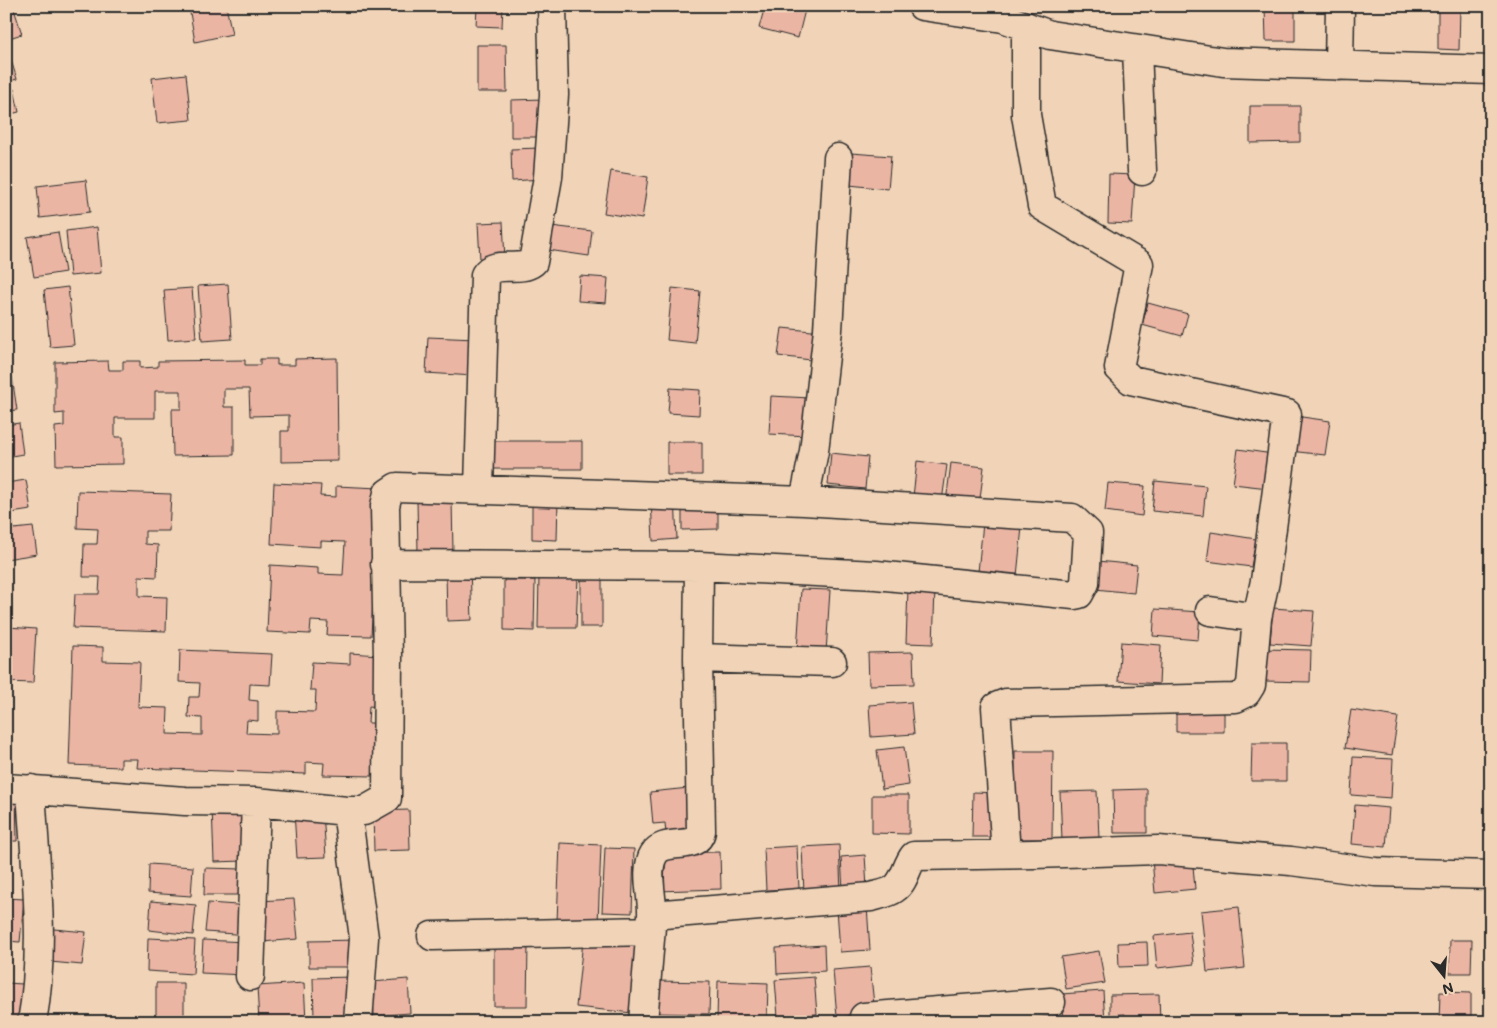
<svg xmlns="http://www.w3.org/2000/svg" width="1497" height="1028" font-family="Mali,sans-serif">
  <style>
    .building { fill: #ebb5a4; stroke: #2b2b2b }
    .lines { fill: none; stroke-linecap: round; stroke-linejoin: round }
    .street-casing { stroke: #2b2b2b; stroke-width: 31 }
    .street { stroke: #f1d4b8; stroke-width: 28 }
  </style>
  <rect width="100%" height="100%" fill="#f1d4b8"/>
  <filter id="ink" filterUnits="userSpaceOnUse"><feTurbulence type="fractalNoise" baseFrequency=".02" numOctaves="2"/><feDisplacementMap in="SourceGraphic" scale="10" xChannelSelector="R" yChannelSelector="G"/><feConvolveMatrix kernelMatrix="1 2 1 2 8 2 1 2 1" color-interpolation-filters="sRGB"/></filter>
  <g filter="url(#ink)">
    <path class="building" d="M6,6H13L22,34L6,39Z
      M195,6H226L232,34L195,42L189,7Z
      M439,6H468V7L439,11Z
      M477,6H503L502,27L476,26Z
      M765,6H806L798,38L759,28Z
      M1265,6H1295V41H1266Z
      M1438,6H1460L1459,50L1438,49Z
      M477,45H506L507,92H477Z
      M8,51L17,79L6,82V52Z
      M186,74L191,120L157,123L152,78Z
      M14,89L19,112L6,115V91Z
      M544,99V137H511V100Z
      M1250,106H1300V142L1250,143Z
      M540,148L541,179L512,181L511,149Z
      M851,153L891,156L888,189L849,185Z
      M611,171L648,177L642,219L604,213Z
      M1109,174L1135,175L1132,224L1108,223Z
      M86,180L90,212L40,218L37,186Z
      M503,222L505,259L480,260L478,223Z
      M551,226L592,231L589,256L548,250Z
      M97,227L101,273L70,276L66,231Z
      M58,232L65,272L34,277L27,237Z
      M580,276L608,278L606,303L578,301Z
      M228,284L232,339L202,341L198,286Z
      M68,287L74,345L50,347L44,290Z
      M192,288L196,338L168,340L164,290Z
      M672,288L700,291L695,343L667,340Z
      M1148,303L1188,314L1182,336L1142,325Z
      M782,328L822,332L819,361L778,356Z
      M428,337L476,339L474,376L426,373Z
      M337,358L338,461L281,462V431H289V415L250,416L249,389H224V407H234V455L173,456L172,409H181V391H155V418H115V437H123V464L56,465L55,427L64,426V413L55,414V362L108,361L109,370H123V361H140V368L158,367V361L245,360V365H260V359H277V365H295V359Z
      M12,377L17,410L6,411V378Z
      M670,388L700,390L699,415L668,413Z
      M771,396L810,398L808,436L769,434Z
      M1295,416L1330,421L1325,455L1290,451Z
      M19,423L23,454L6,457V425Z
      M493,441H582V469H493Z
      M667,442H702V475H667Z
      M1238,449L1273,454L1268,488L1233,484Z
      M831,453L868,457L865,489L828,485Z
      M917,461L947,465L942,501L913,497Z
      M951,463L984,467L979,506L946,502Z
      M26,480L31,510L11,513L14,529L33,527L37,554L6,559V483Z
      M1155,481L1206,486L1203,516L1152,511Z
      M274,483L321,485L320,496L336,497V486L379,488L371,636L327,635L328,622L311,621L310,634L267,632L270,565L318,568V574L343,575L345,542L321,541V547L271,544Z
      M1108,483L1145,486L1142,516L1105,511Z
      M78,491L171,494L169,531H145V544L158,545L157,577L139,576V596L167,597L166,631L73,628L75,594H99L100,577H83L84,544H97L98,529L77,528Z
      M675,497L677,539L653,541L651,499Z
      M452,498L453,553H418L417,499Z
      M532,500H558L557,540L532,539Z
      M718,500V529L682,530V501Z
      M983,523L1022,527L1017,576L978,572Z
      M1211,532L1256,539L1251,567L1207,561Z
      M1098,561L1137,565L1134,593L1095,589Z
      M470,569L472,620L447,621L446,570Z
      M539,575L578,576L576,628H538Z
      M602,577V627H581V578Z
      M504,580H535L534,631L504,630Z
      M801,589L830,590L826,653L797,651Z
      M908,589H935L933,644L906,643Z
      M1273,608L1314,611L1311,646L1270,643Z
      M1155,609L1200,612L1198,640L1153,636Z
      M8,627L36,629L33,683L6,682Z
      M1121,642L1161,645L1159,684L1118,681Z
      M73,646L103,647V661L140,662L138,707L168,708L167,734L202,735V718L188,717L189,697H199L200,683L179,682L180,650L272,654L270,685L250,684L249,700L258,701V721L247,720L246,733L277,734V711L315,712L316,690H310L312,662L350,664V653L379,655L377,707L369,706L368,723H376L374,776L323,775L324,763L306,762V774L137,768L138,759H121V767L69,765Z
      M1264,649L1311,650L1310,682L1264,681Z
      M913,652L914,684L869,685L868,653Z
      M911,702L914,734L871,737L869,705Z
      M1224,703V732H1176V704Z
      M1351,710L1398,717L1392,755L1345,748Z
      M1252,743H1286V781H1251Z
      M904,747L909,785L882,789L877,750Z
      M1015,751H1053L1052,839H1014Z
      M1353,757L1393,759L1391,798L1351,795Z
      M689,788L694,832L666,834L665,823L653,824L650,792Z
      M1147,789V833H1114L1113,790Z
      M1097,791L1099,838L1062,840L1060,792Z
      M973,792L998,793L997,837H972Z
      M6,793H16L17,841H6Z
      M872,795H909V834L872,833Z
      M242,805L244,861L214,862L212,806Z
      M1355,805L1389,808L1386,847L1352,844Z
      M409,810L410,850L374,851L373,811Z
      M323,811L326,857L297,858L294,812Z
      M560,843L601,845L598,923L557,922Z
      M839,845L841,892L804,894L802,847Z
      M797,846L799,889L766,890L764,848Z
      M605,848L634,849L632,913L602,912Z
      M720,852L721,889L657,891V872H665V857L672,853Z
      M1192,854L1195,889L1155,893L1152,859Z
      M865,855L867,888L843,890L841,857Z
      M149,864L193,867L191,896L148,893Z
      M205,868L243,869L242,895H204Z
      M6,898L24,899L20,942L6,941Z
      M294,899L298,939L262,942L259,901Z
      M151,901L196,905L193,935L149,930Z
      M208,903L251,906L249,935L205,932Z
      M867,906L870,950L840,952L837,908Z
      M1239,907L1245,968L1207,972L1201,911Z
      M43,928L86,932L82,965L40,961Z
      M1190,932L1194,964L1157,968L1154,936Z
      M148,938L195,940L193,974L147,971Z
      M203,940L246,942L245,975L201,973Z
      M359,940V967H309V941Z
      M1450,940H1472L1471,973H1449Z
      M583,941L639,947L632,1013L576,1007Z
      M1147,942L1148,966L1119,967L1118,943Z
      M494,943L528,944L527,1006H494Z
      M824,945L825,971L777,974L776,948Z
      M1099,951L1105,983L1066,989L1061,957Z
      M870,967L875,1014L837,1017L833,970Z
      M353,977L354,1018L314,1019L313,978Z
      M814,977L817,1014L778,1017L775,980Z
      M408,979L410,1013L374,1016L372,982Z
      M656,981L710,982L709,1014L655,1013Z
      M718,981L768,983L767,1021L717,1020Z
      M6,983L23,984L22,1022H6Z
      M156,983H184V1022H156Z
      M304,983L306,1021L259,1022L257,986Z
      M1103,991L1105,1022H1063L1061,994Z
      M1440,992L1471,993V1022H1439Z
      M1159,994L1160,1022H1125V1014L1110,1015V995Z
      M1050,1007V1022H1018V1009Z"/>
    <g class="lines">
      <defs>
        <path id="street" d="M922,6L1003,18
          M1000,6L1003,18L1050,35L1223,62L1491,70
          M1137,49L1142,171
          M1339,66L1340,6
          M479,488L485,275C495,259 519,273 533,262L548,177L554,95L552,6
          M385,564L699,566L876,575L1074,595L1079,594L1085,583L1088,533L1072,518L804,501
          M1210,611L1257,618
          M698,658L832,662
          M6,788L185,801L256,802L347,811H364L387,798L388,657L385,506L388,493L397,487L804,501L814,451L828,330L838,158
          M31,789C35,866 46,946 32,1022
          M347,811L364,938L358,1022
          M1006,854L996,707L1006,703L1236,698L1246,693L1251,685L1257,618L1265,581L1287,414L1131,380L1119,368L1139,264L1042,206L1026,115V26
          M652,915L871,897C878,895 889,893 894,889C905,882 906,866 914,856L1034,854L1158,850L1291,861L1375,872L1491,875
          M432,936L649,931
          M250,976L256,802
          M643,1022C646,986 649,950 652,915C653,897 644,870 654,854C664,837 697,852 701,831L698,658L699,566
          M864,1022V1017L1051,1002"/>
      </defs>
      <use href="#street" class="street-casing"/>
      <use href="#street" class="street"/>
    </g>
  </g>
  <rect width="1497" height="1028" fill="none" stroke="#f1d4b8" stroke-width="25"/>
  <rect x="12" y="12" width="1472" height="1003" fill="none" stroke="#2b2b2b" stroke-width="2" filter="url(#ink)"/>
  <g transform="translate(1444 976) rotate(163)" stroke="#f1d4b8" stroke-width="4" paint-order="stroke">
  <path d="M0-4L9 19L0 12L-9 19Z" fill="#2b2b2b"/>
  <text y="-8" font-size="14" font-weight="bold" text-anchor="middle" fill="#2b2b2b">N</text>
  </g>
</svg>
